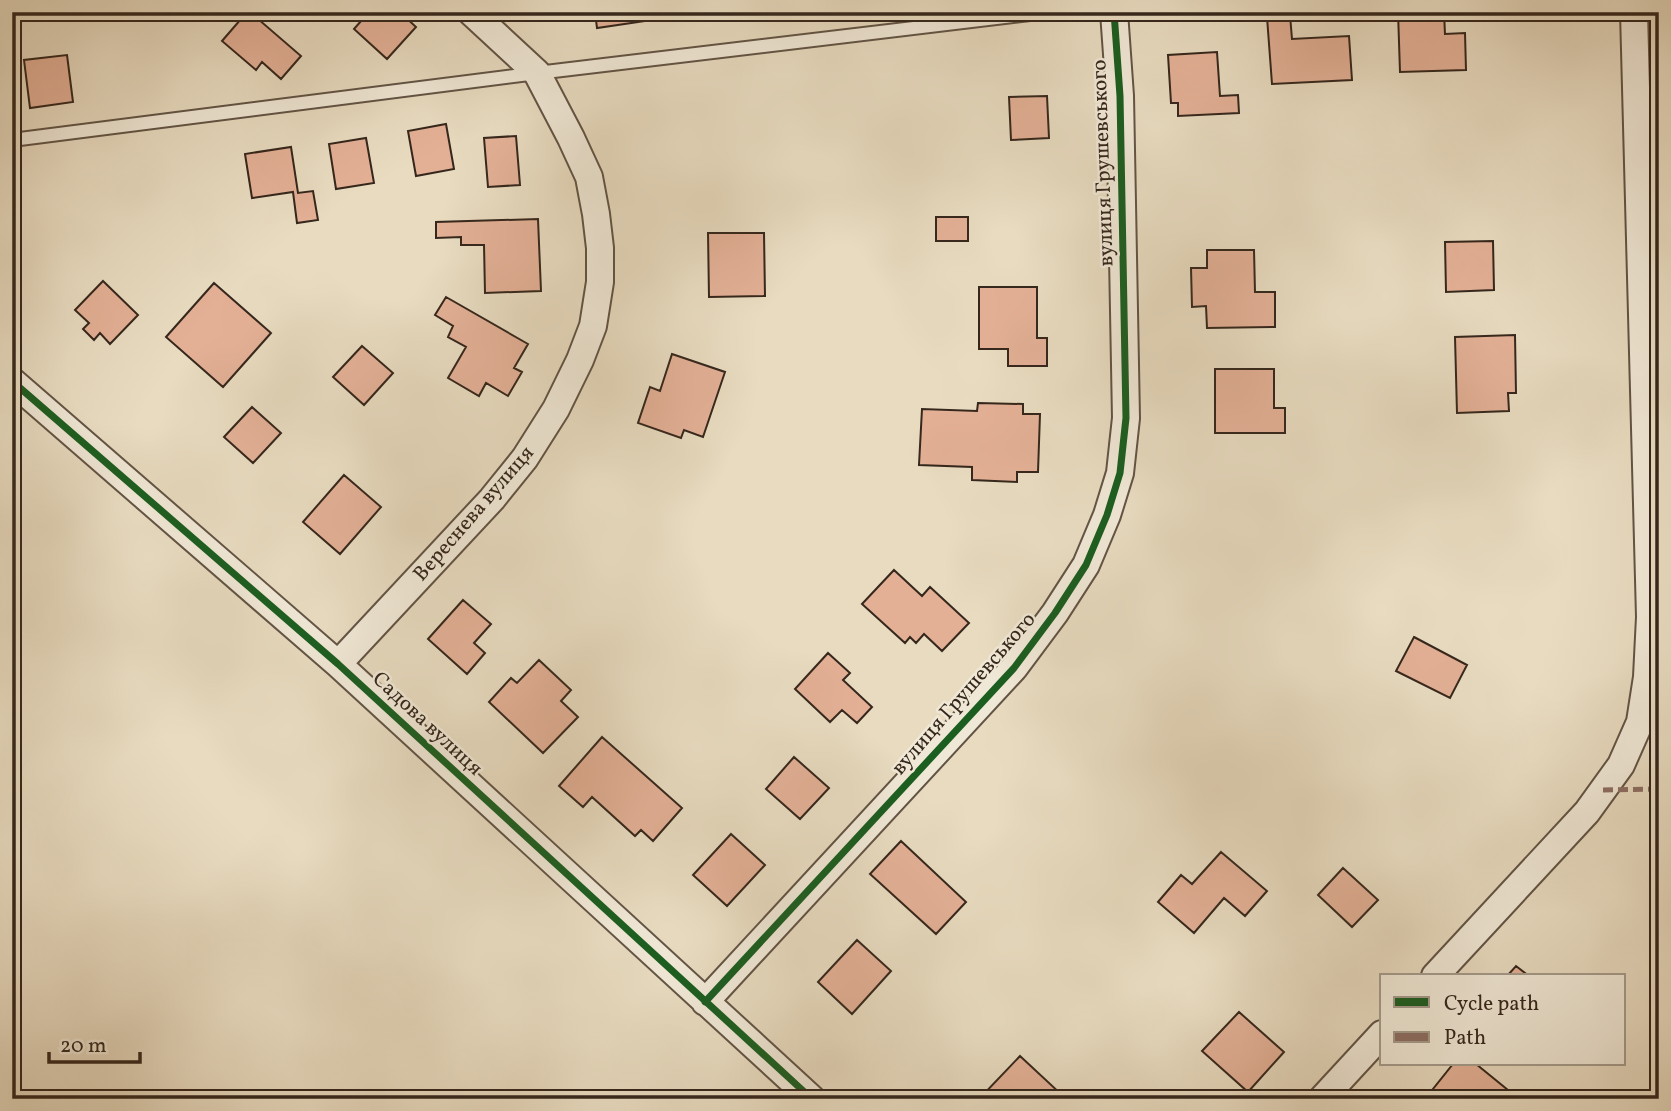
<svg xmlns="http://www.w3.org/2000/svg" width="1671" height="1111" font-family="Vollkorn,serif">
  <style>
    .building { fill: #e3b096; stroke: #35271c; stroke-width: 2 }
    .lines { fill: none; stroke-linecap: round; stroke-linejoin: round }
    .service-casing { stroke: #625445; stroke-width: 16 }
    .minor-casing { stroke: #625445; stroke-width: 30 }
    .service { stroke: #f0e8d6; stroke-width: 12 }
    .minor { stroke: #f0e8d6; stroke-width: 26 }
    .quiet { stroke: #8d6e63; stroke-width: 5; stroke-dasharray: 10 5; stroke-linecap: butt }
    .cycleway-casing { stroke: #f0e8d6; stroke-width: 11 }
    .cycleway { stroke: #1b5e20; stroke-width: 7 }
    .labels { text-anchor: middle; stroke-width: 5; stroke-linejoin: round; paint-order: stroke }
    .street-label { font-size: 21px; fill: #35271c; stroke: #f0e8d6 }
  </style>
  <rect width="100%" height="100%" fill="#e8dbc0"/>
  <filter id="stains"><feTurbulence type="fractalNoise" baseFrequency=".00286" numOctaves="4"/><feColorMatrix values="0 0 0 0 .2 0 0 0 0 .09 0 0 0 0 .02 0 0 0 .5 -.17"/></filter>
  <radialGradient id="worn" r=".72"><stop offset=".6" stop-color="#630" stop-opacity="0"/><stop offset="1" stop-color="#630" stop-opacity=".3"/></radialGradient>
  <path class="building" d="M247,12H250L301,56L281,79L262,62L256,70L222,41Z
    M369,12H400L416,27L387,59L354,29Z
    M595,12H658L659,19L597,28Z
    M1398,12H1444L1445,34L1465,33L1466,70L1400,72Z
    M1290,15L1292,39L1349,36L1352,80L1272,84L1267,17Z
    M1217,52L1220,96L1238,95L1239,113L1178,116V103H1171L1168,55Z
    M67,55L73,102L30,108L24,60Z
    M1047,96L1049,138L1011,140L1009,97Z
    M446,124L454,169L416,176L408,131Z
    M516,136L520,185L488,187L484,138Z
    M366,138L374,183L336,189L329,144Z
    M291,147L298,193L313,191L318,220L297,223L293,192L252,198L245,154Z
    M936,217H968V241H936Z
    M538,219L541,291L485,293L484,245H461V237L436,238V222Z
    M708,233H764L765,296L709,297Z
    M1493,241L1494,290L1446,292L1445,242Z
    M1207,250H1254L1255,292H1275V327L1207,328L1206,306L1192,307L1191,268H1207Z
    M103,281L138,315L110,344L100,333L94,340L83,329L89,323L75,310Z
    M214,283L271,333L223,387L166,337Z
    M979,287H1037V338H1047V366H1008V349H979Z
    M446,297L528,344L514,368L522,372L508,396L486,383L479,396L448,378L466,347L448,337L453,326L435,315Z
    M1515,335L1516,393H1508L1509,411L1457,413L1455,337Z
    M362,346L393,373L364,405L333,377Z
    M672,354L725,372L703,437L684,430L681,438L638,423L650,387L660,391Z
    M1215,369H1274V408H1285V433H1215Z
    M978,403L1023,404V414H1040L1038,472H1017V482L972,480V467L919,465L922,409L977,411Z
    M252,407L281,433L253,463L224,437Z
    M344,475L381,507L340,554L303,522Z
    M894,570L922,596L930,587L969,623L942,651L924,634L916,643L910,637L905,643L862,604Z
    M463,600L491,624L474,643L485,653L467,674L428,639Z
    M1414,637L1467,665L1450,698L1396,671Z
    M828,653L850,673L843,680L872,707L857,723L842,710L830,722L795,689Z
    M539,660L571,690L561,701L578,717L543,753L489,702L511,678L517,683Z
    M602,737L682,808L653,841L641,830L635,836L592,797L583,807L559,786Z
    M794,757L829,788L800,819L766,789Z
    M731,834L765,865L727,906L693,875Z
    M901,841L966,902L936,934L870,874Z
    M1221,852L1267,891L1245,916L1224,898L1194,933L1158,902L1181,875L1192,884Z
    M1343,868L1378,900L1352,927L1318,895Z
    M857,940L891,971L852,1014L818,982Z
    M1516,966L1529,976H1507Z
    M1239,1012L1284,1052L1248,1092L1202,1051Z
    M1020,1056L1062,1095L1059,1099H979Z
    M1453,1064H1476L1519,1099H1425Z"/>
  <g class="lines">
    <defs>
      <path id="service" d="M12,140L537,73L1047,12"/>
      <path id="minor" d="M12,381L338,664L812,1099
        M338,664L492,499L525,458L556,409L580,360L593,326L600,282V248L596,214L589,177L571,138L537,73L471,12
        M1435,976L1587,812L1621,765L1640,722L1647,677L1650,617L1634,12
        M705,1002L1014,668L1055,613L1086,565L1107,515L1120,473L1126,418L1120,96L1114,12
        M1322,1099L1382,1034"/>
    </defs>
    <use href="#service" class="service-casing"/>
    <use href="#minor" class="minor-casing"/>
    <use href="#service" class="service"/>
    <use href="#minor" class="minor"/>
    <path class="quiet" d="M1603,790L1659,789"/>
    <defs>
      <path id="cycleway" d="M12,381L338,664L812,1099
        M705,1002L1014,668L1055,613L1086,565L1107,515L1120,473L1126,418L1120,96L1114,12"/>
    </defs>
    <use href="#cycleway" class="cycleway-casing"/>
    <use href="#cycleway" class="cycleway"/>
  </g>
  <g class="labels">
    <g class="street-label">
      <text transform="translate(1102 163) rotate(-92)" y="7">вулиця Грушевського</text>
      <text transform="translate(473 513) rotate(-49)" y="7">Вереснева вулиця</text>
      <text transform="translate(963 693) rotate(-49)" y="7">вулиця Грушевського</text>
      <text transform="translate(428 723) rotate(43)" y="7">Садова вулиця</text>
    </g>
  </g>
  <rect width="1671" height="1111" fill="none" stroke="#e8dbc0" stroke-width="42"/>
  <rect x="14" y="14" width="1643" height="1083" fill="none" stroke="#35271c" stroke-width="3.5"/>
  <rect x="21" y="21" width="1629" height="1069" fill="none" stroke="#35271c" stroke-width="2"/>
  <rect x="1380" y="974" width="245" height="91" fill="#f0e8d6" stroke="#a59b8c" stroke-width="2"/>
  <rect x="1394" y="997" width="35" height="10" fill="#1b5e20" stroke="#a59b8c" stroke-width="2"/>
  <text x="1444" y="1010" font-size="21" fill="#35271c">Cycle path</text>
  <rect x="1394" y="1032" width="35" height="10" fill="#8d6e63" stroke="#a59b8c" stroke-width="2"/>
  <text x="1444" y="1044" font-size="21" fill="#35271c">Path</text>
  <path d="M49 1052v10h91v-10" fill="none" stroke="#35271c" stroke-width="3.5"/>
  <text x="60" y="1052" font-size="21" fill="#35271c" stroke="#f0e8d6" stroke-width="5" paint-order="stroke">20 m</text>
  <rect width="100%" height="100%" filter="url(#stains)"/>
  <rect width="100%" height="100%" fill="url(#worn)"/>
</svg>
